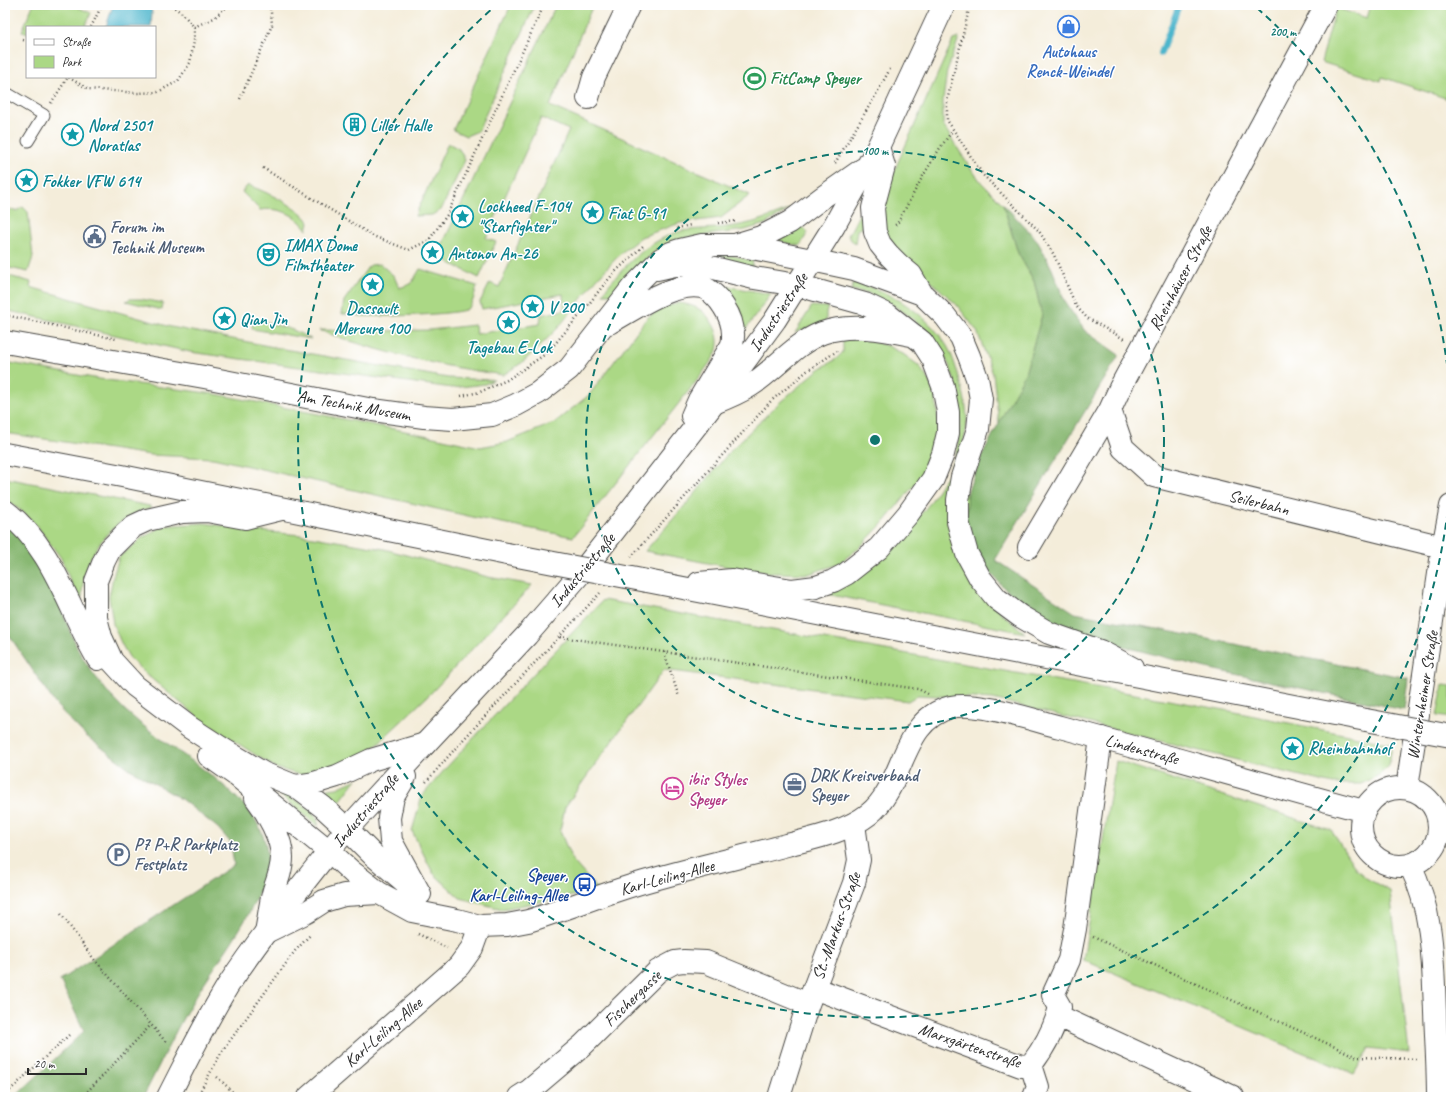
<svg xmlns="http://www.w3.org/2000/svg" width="1456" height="1102" font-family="Caveat,sans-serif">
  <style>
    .green { fill: #abd885; stroke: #6b8258 }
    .forest { fill: #88b872; stroke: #5a724e }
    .water { fill: #4db6cc; stroke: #3c707c }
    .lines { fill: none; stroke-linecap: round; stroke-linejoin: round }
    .stream { stroke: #4db6cc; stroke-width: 6 }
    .lane-casing { stroke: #494845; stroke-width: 13 }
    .street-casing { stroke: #494845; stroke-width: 24 }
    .secondary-casing { stroke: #494845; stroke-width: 24 }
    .primary-casing { stroke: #494845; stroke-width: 24 }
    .path { stroke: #494845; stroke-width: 2.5; stroke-dasharray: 1 3; stroke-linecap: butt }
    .lane { stroke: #fff; stroke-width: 11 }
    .street { stroke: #fff; stroke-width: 22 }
    .secondary { stroke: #fff; stroke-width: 22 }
    .primary { stroke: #fff; stroke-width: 22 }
    .primary-bridge-casing { stroke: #494845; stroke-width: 24; stroke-linecap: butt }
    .primary-bridge { stroke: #fff; stroke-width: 22 }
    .ring { fill: none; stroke: #0f766e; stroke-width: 2; stroke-dasharray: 7 5 }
    .labels { text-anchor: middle; stroke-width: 3; stroke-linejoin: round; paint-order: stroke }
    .shop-label { font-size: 17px; font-weight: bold; fill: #366cbe; stroke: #fff }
    .leisure-label { font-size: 17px; font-weight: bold; fill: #27864d; stroke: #fff; text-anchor: start }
    .culture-label { font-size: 17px; font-weight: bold; fill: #0d838f; stroke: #fff; text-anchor: start }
    .service-label { font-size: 17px; font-weight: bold; fill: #4e5e75; stroke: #fff; text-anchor: start }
    .street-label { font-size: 17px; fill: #2b2b2b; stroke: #fff }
    .hotel-label { font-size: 17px; font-weight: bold; fill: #b23c85; stroke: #fff; text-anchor: start }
    .transit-label { font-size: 17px; font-weight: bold; fill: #164399; stroke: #fff; text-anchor: end }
    .centre { fill: #0f766e; stroke: #fff; stroke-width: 2 }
    .ring-label { font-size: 12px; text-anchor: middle; font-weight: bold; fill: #0f766e; stroke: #fff; stroke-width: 3; stroke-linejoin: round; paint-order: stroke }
  </style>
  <rect width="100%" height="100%" fill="#fff"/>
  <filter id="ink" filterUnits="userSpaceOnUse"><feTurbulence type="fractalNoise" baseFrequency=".025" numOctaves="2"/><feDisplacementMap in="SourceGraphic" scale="8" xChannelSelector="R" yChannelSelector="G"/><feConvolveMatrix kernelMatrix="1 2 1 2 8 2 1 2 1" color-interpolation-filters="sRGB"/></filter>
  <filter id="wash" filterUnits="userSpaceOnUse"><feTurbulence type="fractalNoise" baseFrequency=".012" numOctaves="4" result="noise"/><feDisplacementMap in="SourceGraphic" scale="16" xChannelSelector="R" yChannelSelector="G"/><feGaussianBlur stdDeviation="0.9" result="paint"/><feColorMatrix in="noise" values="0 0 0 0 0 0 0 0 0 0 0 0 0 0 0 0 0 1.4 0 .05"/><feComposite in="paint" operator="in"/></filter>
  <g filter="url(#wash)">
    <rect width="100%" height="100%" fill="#f4edda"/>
    <path class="green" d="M33,5H73L91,13L85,27H27V33L22,31Z
      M511,5H535L478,131L466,136L453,130Z
      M556,5H593L550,106L750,195L721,218L680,223L641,237L621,253L596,280L558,328L540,346L523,362L503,375C439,366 380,353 319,330L382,331L429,330L475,325L476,334L540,324L541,315L564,310L563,294L482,309L480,302L490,283L499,287L569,130L541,118L486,238L496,242L479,278L446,261L442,245Z
      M1371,5H1451V100L1382,77L1381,81L1321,62L1336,8L1367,18Z
      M959,38L947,71L943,100V125L967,163L981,182L1003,204L1018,253L1034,281L1042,315L1025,374L999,423L993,374L977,331L956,304L934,284L904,265L888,247L879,210L898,162L953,40Z
      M448,143L459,149L465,160L441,210L432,215L415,216Z
      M248,185C264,191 302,208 309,222L307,230C296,214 279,207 260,210L242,192Z
      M23,207L28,212L33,257L28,272L5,267V219L10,209L16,211Z
      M863,207L864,227L857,230L855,244L848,236Z
      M792,208L765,224L745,230L684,238L654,253L640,264L611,294H603C608,284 616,277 624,268C639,252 660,236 682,231C701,228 721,229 740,225C758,222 775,215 792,208Z
      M800,224L808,232L800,246L773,240Z
      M707,254L730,255L753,261L752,267L708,257Z
      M380,264L394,276L399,288L411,284L420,269L477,286C475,293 473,305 467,309C459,315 374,317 360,316C354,315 348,314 342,314L344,301L368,267L371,265Z
      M5,275L31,282L30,287L171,327L284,349L448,378L494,380L485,384L452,388L190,352L5,310Z
      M854,282C890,291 927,313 947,346C952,354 955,365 958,374C963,389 967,406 967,422C966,436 961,450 957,463L1001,613L1025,633L831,595L830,593L912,525L930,503L949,472L956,456L961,420L957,387L949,365L937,343L922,326L905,313L886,301L868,293L851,290Z
      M714,284L771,294L743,333Z
      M130,299H141L163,303L162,310L126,301Z
      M679,303C687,304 695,306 702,311C714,321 722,338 716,353C713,360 706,367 702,374L573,537L477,518L213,458L150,455L5,433V362L99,379L215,394L415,433L480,447L507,442L554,423L589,395L647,318L662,307Z
      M812,306L828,307L826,313V321L795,333Z
      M253,318L293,330L311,339L252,329Z
      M843,339L868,340L888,346L903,354L918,365L928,379L936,397L939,438L924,473L883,523L859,548L838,564L809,574L775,573L739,569L645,551L695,494L730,451L779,403L818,370L836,359L843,352Z
      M5,478L150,506V508C110,520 82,556 82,597H77L61,558L37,526L24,513L5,498Z
      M204,523L257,531L301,535L384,549L488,577L532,585L431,693L370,751L335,770L304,776L276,768L200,719L153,680L131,660L122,645L113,624L109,597L113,577L119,557L141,539L162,526Z
      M603,600L1225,710L1392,744L1389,766L1379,775L1361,784H1333L993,699L918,695L908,701L664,670L599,759L565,807L560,831L572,860L599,891L502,909L460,898L433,873L412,831L422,796L446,768L507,702Z
      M1443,685L1451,686V718L1437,716Z
      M1116,761L1331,830L1356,869L1366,878L1390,891L1409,1053L1369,1048L1354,1074L1083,960Z
      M357,779L337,805L320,790L337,788Z
      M272,788C286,793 308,805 316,817C318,820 318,823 318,826Z"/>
    <path class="forest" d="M1003,204L1037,240L1052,269L1066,304L1085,331L1119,355L995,560L1075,613L1408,678L1404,710L1206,668L1122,646L1072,630L1040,614L1024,604L1004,588L977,558L966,523L968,490L982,455L1025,374L1042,315L1034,281L1018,253Z
      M5,524C11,530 18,535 23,541C48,569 61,612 76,645C84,663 98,680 110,695C148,738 206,763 244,805C261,824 271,848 267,874C266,879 263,885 260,890C244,929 216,963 194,999C175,1030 160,1065 143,1097H15L84,1031L60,980L234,865L231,843L218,828L181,799L130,769L85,735L56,705L5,629Z"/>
    <path class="water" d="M113,5H150L152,13L151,27H106Z"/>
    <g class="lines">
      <path class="stream" d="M1161,53L1179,5"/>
    </g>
  </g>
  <g filter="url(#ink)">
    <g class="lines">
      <defs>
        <path id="lane" d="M5,92L44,115L28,141"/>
        <path id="street" d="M588,98L594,77L629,5
          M1110,410L1123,448L1154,476L1443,547
          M1029,547L1110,410L1120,388L1326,5
          M1407,788L1443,547L1451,506
          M814,988L1021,1066L1031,1065C1044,1048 1055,1028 1060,1007L1053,995L1069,960L1075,929L1101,738
          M1058,1016L1233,1097
          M1031,1065L1038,1087L1034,1097
          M168,1097C187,1060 205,1023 227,987C258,940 294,895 329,851
          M309,1097L459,966L472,948L480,926
          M519,1097L530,1090L582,1046L658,971L675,962L684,961L706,962L808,1004
          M779,1097L808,1004L854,883L859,860L854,824"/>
        <path id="secondary" d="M944,5L878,147L834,226L775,320L714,403L585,568L527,635L425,744L347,829L329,851L352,872L379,893L412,911L457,920L480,926L507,925L528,921C570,908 610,891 651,880C696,867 742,857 787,845C814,838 846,832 869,814C905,786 900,720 951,707C977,701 1033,720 1060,727C1162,754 1262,784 1364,811
          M738,244L761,237L790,222L823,197L863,169
          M657,269L675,265H702L754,278L797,285
          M609,323C633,310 673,281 702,287C710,289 720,300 724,307C732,319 735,331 732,345L699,400L692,416
          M5,342L204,377L373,410L424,417L453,419L492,415L516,405L538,393L569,369L632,288L661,259L671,253L680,250L702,245H737L812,260
          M405,777L393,797L389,818L391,841L420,894
          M1361 827a39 39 0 1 1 78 0a39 39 0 1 1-78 0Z
          M347,829L372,854L411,887
          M1410,865C1433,911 1433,961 1435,1011C1436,1040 1438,1068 1438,1097
          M266,932L307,912L324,901L344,895L379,893"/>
        <path id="primary" d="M878,147L884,166L873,208L875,232L880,244L888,254L899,265L911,275L922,294
          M812,260L854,269L922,294L945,316L961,337L969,356L977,378L981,399L978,429L962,477L958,500V522L967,554L980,578L997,599L1020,616L1049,633L1100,651L1132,668
          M714,403C727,398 739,393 750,386C776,369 794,344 822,333C849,323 883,329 911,335
          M5,454L122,476L507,554
          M281,509L245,518L207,511L182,512L147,520L134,526L125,534L110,549L104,561L96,581V618L101,637L112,661L135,686L189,727L226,751L263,773L295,786L323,807L347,829
          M5,511C54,548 68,609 98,659
          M647,581L1366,720
          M699,583L732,580L792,590L816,587L833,581L846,574L879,548L908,514L933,479L943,454L948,433V412L943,386L933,359L922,342L888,315L865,304L797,285
          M209,756L236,775L329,851
          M295,786L314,783L337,776L371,760L425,744
          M256,798C267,812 282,839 282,857C282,868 278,879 274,890C270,903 269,918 266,932"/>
      </defs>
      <use href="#lane" class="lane-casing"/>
      <use href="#street" class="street-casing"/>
      <use href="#secondary" class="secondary-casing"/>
      <use href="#primary" class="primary-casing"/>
      <path class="path" d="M970,5L947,101V120L983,175L1039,231L1054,255L1076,306L1087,318L1124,339
        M91,27L102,5
        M194,27L214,18L229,5
        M23,40L27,41
        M240,99L272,25L271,12L269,5
        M51,103L68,77L88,89L138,93L158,92L178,81L190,63L194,41V27L182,13L171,5
        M835,163L874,98L890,69
        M263,168L373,236L409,250L429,240L447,215L544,5
        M718,223L737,221
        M895,225L897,224L923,176L940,148L953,130
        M677,228L691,225
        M5,315L116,339
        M461,396L480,392L507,380L547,353L585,309L602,287L614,273L643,246
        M631,557L771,401L807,371L837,351
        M560,637L918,689L928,694
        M664,652L679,697
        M426,782L461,742L600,593
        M1436,843L1450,847L1451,846
        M61,914L93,958L166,1042
        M418,934L447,948
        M1093,937L1357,1057L1416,1059
        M217,1077L238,1097
        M10,1097L8,1092L69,1035
        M82,1097L151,1025
        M197,1097L221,1053L295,951L311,934"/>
      <use href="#lane" class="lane"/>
      <use href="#street" class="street"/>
      <use href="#secondary" class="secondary"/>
      <use href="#primary" class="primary"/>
      <defs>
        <path id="primary-bridge" d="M507,554L647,581
          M1366,720L1451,736"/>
      </defs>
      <use href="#primary-bridge" class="primary-bridge-casing"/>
      <use href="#primary-bridge" class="primary-bridge"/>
    </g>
  </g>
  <g class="ring">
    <circle cx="875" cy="440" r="289"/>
    <path d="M1451 475A577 577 0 1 1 493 8M1257 8A577 577 0 0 1 1451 405"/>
  </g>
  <defs>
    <symbol id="shop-ring" viewBox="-11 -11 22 22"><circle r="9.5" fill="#fff" stroke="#3f7fe0" stroke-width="1.5"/><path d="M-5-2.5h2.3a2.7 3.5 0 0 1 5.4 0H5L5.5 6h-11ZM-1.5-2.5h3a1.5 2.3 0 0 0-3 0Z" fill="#3f7fe0"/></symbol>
    <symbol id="stadium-ring" viewBox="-11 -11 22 22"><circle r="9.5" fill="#fff" stroke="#2e9e5b" stroke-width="1.5"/><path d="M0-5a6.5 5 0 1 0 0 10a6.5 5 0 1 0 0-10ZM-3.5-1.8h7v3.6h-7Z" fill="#2e9e5b"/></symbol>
    <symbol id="building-ring" viewBox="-11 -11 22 22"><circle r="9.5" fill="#fff" stroke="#0f9aa8" stroke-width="1.5"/><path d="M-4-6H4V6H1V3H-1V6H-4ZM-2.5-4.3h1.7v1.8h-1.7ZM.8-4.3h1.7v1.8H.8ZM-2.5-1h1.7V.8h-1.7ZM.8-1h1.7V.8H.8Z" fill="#0f9aa8"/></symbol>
    <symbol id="sight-ring" viewBox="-11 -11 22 22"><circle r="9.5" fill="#fff" stroke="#0f9aa8" stroke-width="1.5"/><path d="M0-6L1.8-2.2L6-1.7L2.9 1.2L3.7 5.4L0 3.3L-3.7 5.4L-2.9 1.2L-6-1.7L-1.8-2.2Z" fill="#0f9aa8"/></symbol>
    <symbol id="civic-ring" viewBox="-11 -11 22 22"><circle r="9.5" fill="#fff" stroke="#5c6f8a" stroke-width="1.5"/><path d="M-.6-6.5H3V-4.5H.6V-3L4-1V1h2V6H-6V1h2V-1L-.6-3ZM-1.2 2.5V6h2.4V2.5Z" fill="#5c6f8a"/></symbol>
    <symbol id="theatre-ring" viewBox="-11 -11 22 22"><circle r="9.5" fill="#fff" stroke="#0f9aa8" stroke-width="1.5"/><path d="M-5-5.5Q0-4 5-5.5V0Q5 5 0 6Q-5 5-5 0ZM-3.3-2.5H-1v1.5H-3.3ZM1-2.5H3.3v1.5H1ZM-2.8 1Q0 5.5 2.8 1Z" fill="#0f9aa8"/></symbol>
    <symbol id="office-ring" viewBox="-11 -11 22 22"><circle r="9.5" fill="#fff" stroke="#5c6f8a" stroke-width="1.5"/><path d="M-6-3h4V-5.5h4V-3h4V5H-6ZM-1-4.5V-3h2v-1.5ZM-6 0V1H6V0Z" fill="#5c6f8a"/></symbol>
    <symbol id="hotel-ring" viewBox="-11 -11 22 22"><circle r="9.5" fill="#fff" stroke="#d1479c" stroke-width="1.5"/><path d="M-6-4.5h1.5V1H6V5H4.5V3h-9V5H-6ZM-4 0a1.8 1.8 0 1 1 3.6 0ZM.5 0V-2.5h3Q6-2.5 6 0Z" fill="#d1479c"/></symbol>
    <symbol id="parking-ring" viewBox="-11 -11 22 22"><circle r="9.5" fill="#fff" stroke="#5c6f8a" stroke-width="1.5"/><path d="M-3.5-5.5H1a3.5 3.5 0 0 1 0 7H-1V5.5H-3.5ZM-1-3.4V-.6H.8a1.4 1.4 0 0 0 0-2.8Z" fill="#5c6f8a"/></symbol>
    <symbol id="bus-ring" viewBox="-11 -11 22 22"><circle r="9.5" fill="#fff" stroke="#1a4fb4" stroke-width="1.5"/><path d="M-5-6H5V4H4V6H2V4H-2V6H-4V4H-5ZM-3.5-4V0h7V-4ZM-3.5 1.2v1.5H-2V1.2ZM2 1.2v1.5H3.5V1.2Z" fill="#1a4fb4"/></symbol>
  </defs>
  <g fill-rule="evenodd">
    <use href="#shop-ring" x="1056" y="14" width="25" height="25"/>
    <use href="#stadium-ring" x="742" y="66" width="25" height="25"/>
    <use href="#building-ring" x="342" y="112" width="25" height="25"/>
    <use href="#sight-ring" x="60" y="122" width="25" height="25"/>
    <use href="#sight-ring" x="14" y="168" width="25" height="25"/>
    <use href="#sight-ring" x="580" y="200" width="25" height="25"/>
    <use href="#sight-ring" x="450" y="204" width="25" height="25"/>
    <use href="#civic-ring" x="82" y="224" width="25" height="25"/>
    <use href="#sight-ring" x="420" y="240" width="25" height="25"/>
    <use href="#theatre-ring" x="256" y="242" width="25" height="25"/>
    <use href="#sight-ring" x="360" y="272" width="25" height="25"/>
    <use href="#sight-ring" x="520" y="294" width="25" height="25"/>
    <use href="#sight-ring" x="212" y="306" width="25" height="25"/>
    <use href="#sight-ring" x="496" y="310" width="25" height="25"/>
    <use href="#sight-ring" x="1280" y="736" width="25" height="25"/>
    <use href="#office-ring" x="782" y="772" width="25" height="25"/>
    <use href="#hotel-ring" x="660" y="776" width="25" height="25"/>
    <use href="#parking-ring" x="106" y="842" width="25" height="25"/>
    <use href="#bus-ring" x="572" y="872" width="25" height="25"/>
  </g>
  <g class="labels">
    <g class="shop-label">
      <text x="1069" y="57">Autohaus<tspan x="1069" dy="20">Renck-Weindel</tspan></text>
    </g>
    <g class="leisure-label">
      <text x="770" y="84">FitCamp Speyer</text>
    </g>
    <g class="culture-label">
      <text x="88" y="131">Nord 2501<tspan x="88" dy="20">Noratlas</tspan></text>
      <text x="370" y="131">Liller Halle</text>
      <text x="42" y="187">Fokker VFW 614</text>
      <text x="478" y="212">Lockheed F-104<tspan x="478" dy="20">"Starfighter"</tspan></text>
      <text x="608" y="219">Fiat G-91</text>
      <text x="284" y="251">IMAX Dome<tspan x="284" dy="20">Filmtheater</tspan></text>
      <text x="448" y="259">Antonov An-26</text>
      <text x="548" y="313">V 200</text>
      <text x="372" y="314" text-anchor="middle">Dassault<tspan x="372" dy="20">Mercure 100</tspan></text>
      <text x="240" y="325">Qian Jin</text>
      <text x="509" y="353" text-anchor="middle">Tagebau E-Lok</text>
      <text x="1308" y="754">Rheinbahnhof</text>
    </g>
    <g class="service-label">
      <text x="110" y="233">Forum im<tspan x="110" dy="20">Technik Museum</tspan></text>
      <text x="810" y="781">DRK Kreisverband<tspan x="810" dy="20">Speyer</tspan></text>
      <text x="134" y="850">P7 P+R Parkplatz<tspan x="134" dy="20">Festplatz</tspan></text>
    </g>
    <g class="street-label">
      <text transform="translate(1180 278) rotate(-62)" y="6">Rheinhäuser Straße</text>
      <text transform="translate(778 312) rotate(-56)" y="6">Industriestraße</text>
      <text transform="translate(354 405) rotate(10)" y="6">Am Technik Museum</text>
      <text transform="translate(1259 502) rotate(14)" y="6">Seilerbahn</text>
      <text transform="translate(582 570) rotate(-50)" y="6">Industriestraße</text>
      <text transform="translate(1422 695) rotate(-81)" y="6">Winternheimer Straße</text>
      <text transform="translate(1142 749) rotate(15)" y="6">Lindenstraße</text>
      <text transform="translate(365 810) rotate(-49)" y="6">Industriestraße</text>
      <text transform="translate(667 877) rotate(-15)" y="6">Karl-Leiling-Allee</text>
      <text transform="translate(836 926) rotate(-70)" y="6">St.-Markus-Straße</text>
      <text transform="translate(632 998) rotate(-44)" y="6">Fischergasse</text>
      <text transform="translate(383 1032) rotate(-41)" y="6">Karl-Leiling-Allee</text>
      <text transform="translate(970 1045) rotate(19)" y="6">Marxgärtenstraße</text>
    </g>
    <g class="hotel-label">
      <text x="688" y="785">ibis Styles<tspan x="688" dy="20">Speyer</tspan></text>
    </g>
    <g class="transit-label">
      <text x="568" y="881">Speyer,<tspan x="568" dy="20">Karl-Leiling-Allee</tspan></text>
    </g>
  </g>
  <circle cx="875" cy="440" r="6" class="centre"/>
  <g class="ring-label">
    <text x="1283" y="36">200 m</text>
    <text x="875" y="155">100 m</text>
  </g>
  <rect width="1456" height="1102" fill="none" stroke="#fff" stroke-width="20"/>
  <rect x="26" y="26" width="130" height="52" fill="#ffffff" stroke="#aaaaaa"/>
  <rect x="34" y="39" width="20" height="6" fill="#ffffff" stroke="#aaaaaa"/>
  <text x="62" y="46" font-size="12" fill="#2b2b2b">Straße</text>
  <rect x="34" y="56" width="20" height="12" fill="#abd885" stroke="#aaaaaa"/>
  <text x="62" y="66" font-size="12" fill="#2b2b2b">Park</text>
  <path d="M28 1068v6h58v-6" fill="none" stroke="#2b2b2b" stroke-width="2"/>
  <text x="34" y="1068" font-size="12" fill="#2b2b2b" stroke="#ffffff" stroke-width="3" paint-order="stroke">20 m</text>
</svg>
